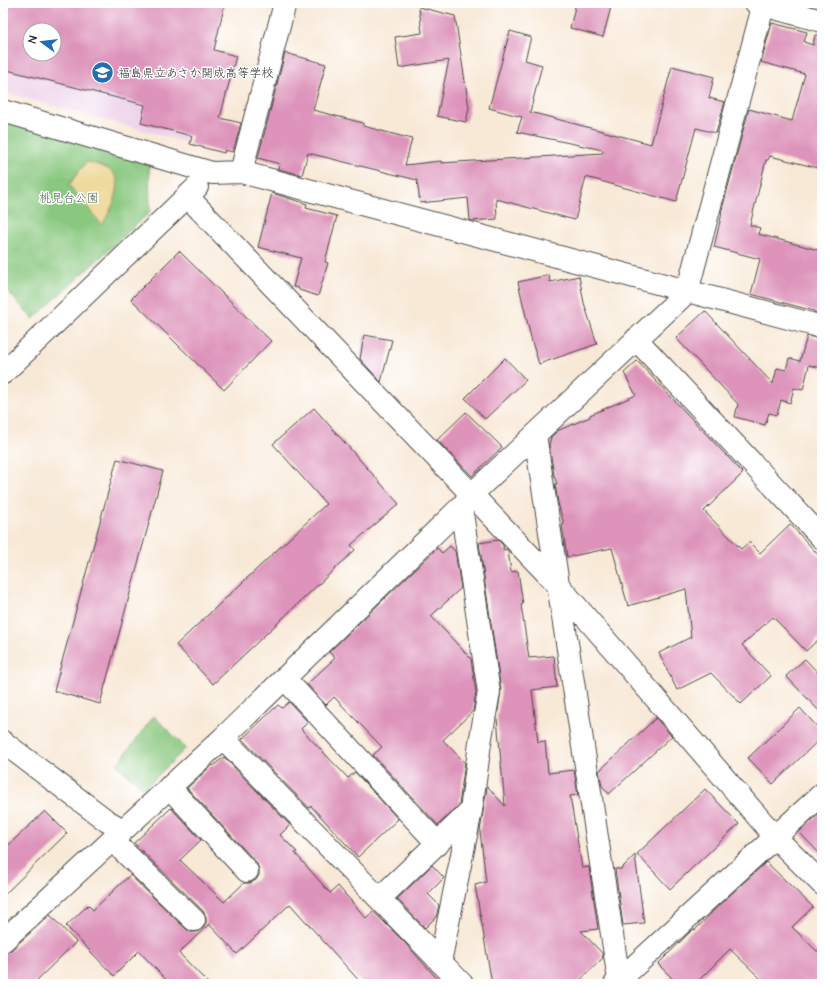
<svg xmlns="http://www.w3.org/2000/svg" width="825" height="987" font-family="'Architects Daughter','Klee One',sans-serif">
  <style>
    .built { fill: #edd1e9; fill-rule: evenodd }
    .green { fill: #89c87f; stroke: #5a7a55 }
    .sand { fill: #eeda9e; stroke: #8c8264 }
    .building { fill: #dd93ba; fill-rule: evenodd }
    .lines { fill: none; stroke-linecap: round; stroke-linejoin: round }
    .minor-casing { stroke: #4a4845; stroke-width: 24 }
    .minor { stroke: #fff; stroke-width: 22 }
    .labels { text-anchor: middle; stroke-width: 3; stroke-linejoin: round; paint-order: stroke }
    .poi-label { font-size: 12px; fill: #2b2b2b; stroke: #fff; text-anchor: start }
    .park-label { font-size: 12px; fill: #4c6248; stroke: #fff }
  </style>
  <rect width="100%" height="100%" fill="#fff"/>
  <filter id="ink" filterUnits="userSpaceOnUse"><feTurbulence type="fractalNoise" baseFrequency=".025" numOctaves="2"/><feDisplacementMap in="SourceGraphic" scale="8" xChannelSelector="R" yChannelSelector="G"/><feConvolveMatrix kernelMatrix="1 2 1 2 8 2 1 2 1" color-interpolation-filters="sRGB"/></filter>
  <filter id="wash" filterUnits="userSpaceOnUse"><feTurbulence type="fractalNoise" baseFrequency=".012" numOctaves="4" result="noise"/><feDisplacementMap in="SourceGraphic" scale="16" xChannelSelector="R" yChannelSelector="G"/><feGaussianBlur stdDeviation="0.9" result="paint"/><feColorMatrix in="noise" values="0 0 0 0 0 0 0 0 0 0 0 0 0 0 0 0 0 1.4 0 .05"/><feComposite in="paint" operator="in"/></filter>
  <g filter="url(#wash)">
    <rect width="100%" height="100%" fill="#f8e9d7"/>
    <path class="built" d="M3,3L210,42L186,142L3,92ZM30,30H54V54H30Z"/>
    <path class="green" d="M3,111L149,154L150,212L33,319L3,286Z
      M154,716L186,748L144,789L117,765Z"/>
    <path class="sand" d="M86,162C94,164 106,166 112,172C126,185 109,213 102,225L69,185Z"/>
    <g id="blocks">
      <path class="building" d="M3,3H225L214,50L236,56L220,118L241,123L233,152L225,150L224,153L190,144L192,136L141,123L145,105L3,69ZM30,30H54V54H30Z
        M576,3H612L603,37L570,28Z
        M419,7L455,16L469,108L466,122L437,116L449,60L399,68L395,37L422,33Z
        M772,23L807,32L804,42L813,45L815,35L822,36V169L770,156L768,160H766L750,225L760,228L758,234L822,251V314L814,312V311L751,294L760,259L714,247L722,213H721L749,109L792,121L805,74L761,62Z
        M510,31L531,37L525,60L542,65L530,112L651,144L672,66L714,77L709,98L725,102L716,133L696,128L676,202L586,177L575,220L496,199L497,219L472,221L470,220L468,198L420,203L417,180L308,153L302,175L278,169L280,164L258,158L285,53L326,64L313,110L363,123V126L412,139L405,165L441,161V163L603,153V150L517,132L522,117L489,108Z
        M272,193L307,204L306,208L337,216L325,262L328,263L318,296L299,290V288L293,287L301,258L258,247Z
        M179,251L271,341L224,390L131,299Z
        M549,275L550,282L579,276L584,303L597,344L539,364L532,342L518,282Z
        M705,311L773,384L777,368L786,370L789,358L800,361L807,336L822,339V368L809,365L803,390L794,388L790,403L781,400L777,415L769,413L765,425L735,417L738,404L676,338Z
        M364,335L392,340L381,382L360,359Z
        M505,358L526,380L485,419L465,398Z
        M637,361L743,473L704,511L741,549L749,542L760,553L790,524L822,559V636L806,651L773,617L742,645L771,676L741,704L711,673L677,690L659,653L691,637L686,589L628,606L612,548L567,557L562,525H564L558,503L555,484H557L554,475L549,445L551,437L557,431L590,417V415L636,395L624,373Z
        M314,408L399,504L351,545L355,550L213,684L176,645L326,504L273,444Z
        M466,412L502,447L472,476L437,440Z
        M117,459L163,471L100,704L54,691Z
        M498,540L503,545L504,550L507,549L508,551L511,572L518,571L523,604L521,605L529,658L554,656L557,687L532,690L538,742L545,741L548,773L574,770L578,795L570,796L582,868L589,867L598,929L581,931L602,953L603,958L576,984H492L475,885L486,882L480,831L487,786L505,806L497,718L501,690L479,543Z
        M450,546L455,551L461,588L431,616L471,659L476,692L473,711L443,740L465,763L459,805L438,825L373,755L382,747L334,697L326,705L307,684L335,658L329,652L437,548L442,553Z
        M805,659L822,677V714L786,676Z
        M289,702L308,722L301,729L348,778L355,772L398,819L358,857L311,806L309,808L242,739L278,705L282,708Z
        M800,708L822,732V737L773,784L748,758Z
        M656,718L672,736L609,794L602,786L599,771Z
        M224,757L290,825L280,835L297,852L295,853L330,893L338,886L366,918L373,911L407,945L442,984H362L290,904L237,954L209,924L179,953L209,984H170L139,951L114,976L66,926L88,905L93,910L130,875L186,929L191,932H197L203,928L206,923V917L203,911L134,843L171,808L201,840L180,860L224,902L244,883H250L256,880L259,875V869L256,862L187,788L212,765L213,766Z
        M705,789L739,824L670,889L637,854Z
        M45,811L67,833L3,896V850Z
        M822,811V856L799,832Z
        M635,855L644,923L623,925L615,869H621Z
        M766,862L813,907L792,927L822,956V984H766L730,949L695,984H678L658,964L690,932L694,929L695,930L718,906Z
        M432,865L444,878L428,894L439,905L436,917L425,928L397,899Z
        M50,915L76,942L33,984H3V955L11,950Z"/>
    </g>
  </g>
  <g filter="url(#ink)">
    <use href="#blocks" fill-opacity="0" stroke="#4a4845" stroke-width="1"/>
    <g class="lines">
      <defs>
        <path id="minor" d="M756,3L822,21
          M3,111L212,173L241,172L822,327
          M241,172L285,3
          M187,196L558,585L776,838L822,884
          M636,339L822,538
          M3,373L197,187
          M535,435L619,980L623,984
          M284,678L438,844
          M223,738L462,984
          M3,742L107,821L123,830
          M169,787L247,871
          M112,840L194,920
          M380,898L471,811
          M3,941L223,738L461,507L472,494L687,292L764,3
          M440,962L471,811L480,743L489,692L461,507
          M615,984L822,794"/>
      </defs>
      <use href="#minor" class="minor-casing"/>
      <use href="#minor" class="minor"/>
    </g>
  </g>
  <defs>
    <symbol id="school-disc" viewBox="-11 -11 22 22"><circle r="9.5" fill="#1f6fb2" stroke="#fff"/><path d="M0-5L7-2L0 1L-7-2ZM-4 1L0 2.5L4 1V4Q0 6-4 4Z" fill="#fff"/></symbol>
  </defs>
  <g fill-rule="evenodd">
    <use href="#school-disc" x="90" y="60" width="25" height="25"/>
  </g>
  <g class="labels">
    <g class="poi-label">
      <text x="118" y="77">福島県立あさか開成高等学校</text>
    </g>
    <g class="park-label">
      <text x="69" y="202">桃見台公園</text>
    </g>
  </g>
  <rect width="825" height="987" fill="none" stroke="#fff" stroke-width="16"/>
  <g transform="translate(42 42) rotate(285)"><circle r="19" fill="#ffffff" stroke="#aaaaaa"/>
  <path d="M0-3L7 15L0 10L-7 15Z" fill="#1f6fb2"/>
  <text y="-6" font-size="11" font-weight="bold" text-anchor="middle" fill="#2b2b2b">N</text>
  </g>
</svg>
